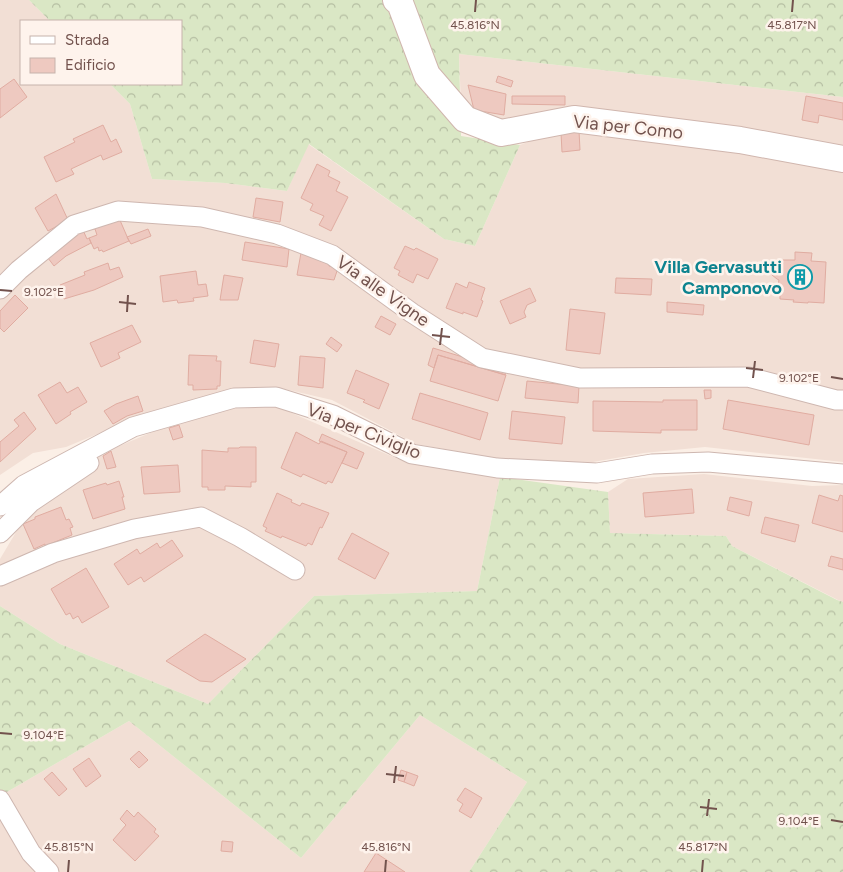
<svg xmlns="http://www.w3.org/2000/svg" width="843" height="872" font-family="Figtree,sans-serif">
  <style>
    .residential { fill: #f2dfd5 }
    .forest { fill: url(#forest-crowns) }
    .building { fill: #eec9c0; stroke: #e0aca1 }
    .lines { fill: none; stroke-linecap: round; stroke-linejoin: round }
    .street-casing { stroke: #ceb7b0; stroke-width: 21 }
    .secondary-casing { stroke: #d0b6ae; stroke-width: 28 }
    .street { stroke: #fff; stroke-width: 19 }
    .secondary { stroke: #fff; stroke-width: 26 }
    .ticks { fill: none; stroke: #72524d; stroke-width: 2 }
    .labels { text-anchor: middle; stroke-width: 5; stroke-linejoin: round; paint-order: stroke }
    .street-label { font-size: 18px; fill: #72524d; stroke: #fef3ec }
    .culture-label { font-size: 18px; font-weight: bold; fill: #0d838f; stroke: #fef3ec; text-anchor: end }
    .ticks-label { font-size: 12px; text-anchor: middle; fill: #72524d; stroke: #fef3ec; stroke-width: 5; stroke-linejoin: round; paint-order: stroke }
  </style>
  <defs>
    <pattern id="forest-crowns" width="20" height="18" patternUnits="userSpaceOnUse" patternTransform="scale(1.25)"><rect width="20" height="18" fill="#dae7c5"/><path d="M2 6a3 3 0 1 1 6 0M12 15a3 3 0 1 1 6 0" fill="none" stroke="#b5bea2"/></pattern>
  </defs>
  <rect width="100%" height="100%" fill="#fbefe6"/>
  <path class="residential" d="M0,0H29L50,21H21V84H110L130,104L152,179L225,183L287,191L308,144L444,239L475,246L520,145L558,130L583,129L843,169V462L705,447L644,453L576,465L509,461L416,444L332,400L276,387L228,392L114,427L66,447L33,453L0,475Z
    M459,54L843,97V150L491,127L461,106Z
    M278,407L398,459L500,477L477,591L314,596L208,704L60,644L0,606V559L22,522L74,482L98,466V455L169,425L226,409Z
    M704,474L812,486L843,485V602L838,600L732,546L726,536L610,533L608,492L628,479Z
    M420,715L527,782L469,872H0V796L129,721L301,858Z"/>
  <path class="forest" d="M29,0H843V97L459,54L461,136L520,145L475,246L444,239L309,144L287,191L225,183L152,179L130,104L110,84H181V21H50Z
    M500,477L608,492L610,533L726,536L732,546L837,600L843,602V872H469L527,782L420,715L301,858L129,721L0,796V606L60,644L208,704L314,596L477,591Z"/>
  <path class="building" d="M498,76L513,81L511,87L496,82Z
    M14,79L27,97L0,118V89Z
    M468,85L506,94L504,115L474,110Z
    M512,96H565V105L512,104Z
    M806,96L843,103V120L819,115L818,123L802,120Z
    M103,125L111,142L116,139L122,152L103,160L101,155L71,169L74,174L56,182L44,157L75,142L73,139Z
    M579,131L580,150L562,152L561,133Z
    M317,164L330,171L328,176L340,182L336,191L348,197L331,231L319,225L324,216L310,210L313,204L301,198Z
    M56,194L68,220L48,231L35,208Z
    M256,198L283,202L280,222L253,217Z
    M119,218L129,241L103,252L102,250L99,251L98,247L94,249L89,238L97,235L95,229H93L90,223Z
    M82,228L87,239L89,238L91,243L66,256L54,266L45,254Z
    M148,229L151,236L131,244L127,237Z
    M245,242L289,249L287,267L242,260Z
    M405,246L414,250L416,248L438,259L428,279L417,274L413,283L398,275L400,271L394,268Z
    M795,252L812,253L811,261L826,262L824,303L808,302V303L793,302L794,300L780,299V285H778L779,280L777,279L772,275L773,269L778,265L780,266V260H795Z
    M301,253L317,258L316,259L329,264V266L338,268L334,280L297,275Z
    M108,263L110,270L119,267L123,277L94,290L64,299L60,285L85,275L84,272Z
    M196,271L198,285L206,284L208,296L193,298L194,301L178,303L177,300L163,302L160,276Z
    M224,275L243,278L238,300H220Z
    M616,278L652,279L651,295L615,293Z
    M469,282L485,288L481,300L483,301L477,317L463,312V314L446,308L456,283L467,288Z
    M530,288L536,301L527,305L524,312L526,317L510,324L500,301Z
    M15,295L28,308L4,332L0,328V311Z
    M667,302L704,305L703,315L667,312Z
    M570,309L605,313L600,354L566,350Z
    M381,316L396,324L390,335L375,327Z
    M132,325L141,342L118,353L120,358L101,367L90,343Z
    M331,337L342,345L337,352L326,344Z
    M254,340L279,344L275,367L250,363Z
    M433,348L506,370L505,375L438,355L434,368L428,365Z
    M189,355L217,356L216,361H221L220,386H217V389L193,390V385H188Z
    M438,355L506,375L498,401L430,381Z
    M300,356L325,358L323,388L298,385Z
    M356,370L389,384L379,409L363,402L365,400L347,393Z
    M527,381L579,386L578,403L525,398Z
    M60,382L67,393L78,387L87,402L70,412L71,414L56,424L38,395Z
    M704,390H711V398L705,399Z
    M420,393L488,413L480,440L412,419Z
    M138,396L143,411L127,416L113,424L104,411L116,404Z
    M663,400H697V430H661V433L593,431V401L663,402Z
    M728,400L814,415L809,445L723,429Z
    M512,411L565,417L562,444L509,439Z
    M24,412L36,429L0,462V442L19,426L14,420Z
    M179,425L183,437L173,440L169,428Z
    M296,432L319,444L321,441L347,452L332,483L328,481L326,484L303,474L301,477L281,468Z
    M322,434L364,453L357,469L342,463L347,452L319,441Z
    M240,447H256V482H251V487L225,486V490H208V487H202V450L228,452V448H239Z
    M111,451L116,467L107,469L103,456Z
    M178,465L180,492L144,494L141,467Z
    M119,481L124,497H122L125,509L93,519L83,490L106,483L107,485Z
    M692,489L694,513L645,517L643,493Z
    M277,493L292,500L291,502L300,506L302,503L329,513L322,528L320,527L312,545L308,543L306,546L282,536L281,538L265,531L267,528L263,526Z
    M819,495L838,501L840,495L843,496V532L812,523Z
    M730,497L752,502L749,516L727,510Z
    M61,507L66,520L69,519L73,527L70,528L72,535L45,546V544L34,549L23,524L35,519V517Z
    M765,517L799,525L795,542L761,533Z
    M352,533L389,553L375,579L338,559Z
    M172,540L183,556L144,582L141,577L128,585L114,564L137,549L140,554L157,543L160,548Z
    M831,556L843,559V570L828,566Z
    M86,568L109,607L82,623L78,616L73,619L70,613L66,615L51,589Z
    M205,634L246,659L212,682L200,681L166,661Z
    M139,751L148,760L139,768L130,759Z
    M89,758L101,776L86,787L73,769Z
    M401,770L407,772L404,782L398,780Z
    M52,772L67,789L59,796L44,779Z
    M407,772L418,776L414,786L404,782Z
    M465,788L482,798L471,818L459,811L463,804L457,800Z
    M127,810L134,817L138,812L156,829L154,832L159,836L135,861L113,840L126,825L120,819Z
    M222,841L233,842L232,852L221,851Z
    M376,853L405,872H364Z"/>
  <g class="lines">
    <defs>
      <path id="street" d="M0,289L19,270L74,225L118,211L202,217L277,234L332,255L412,313L482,358L580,378L748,377L836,400H843
        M0,506L24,485L133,427L234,398L276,397L333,415L412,454L497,468L597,473L652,464L708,462L843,474
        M0,533L31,502L89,463
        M0,576L53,553L134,529L201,517L240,537L295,570
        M0,800L31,853L49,872"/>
      <path id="secondary" d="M396,0L400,3L427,75L465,119L501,133L574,119L740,140L843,159"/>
    </defs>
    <use href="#street" class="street-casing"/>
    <use href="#secondary" class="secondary-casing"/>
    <use href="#street" class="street"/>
    <use href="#secondary" class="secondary"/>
  </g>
  <path class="ticks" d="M475,12L476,0M792,12L793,0M0,290L12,291M119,302L136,304M127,312L128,295M432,335L450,337M440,345L442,328M746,368L763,370M831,377L843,379M753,378L755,361M0,733L12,734M386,774L404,776M394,783L396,766M700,807L717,809M707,816L709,799M831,820L843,822M68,872L69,860M385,872L386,860M702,872L703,860"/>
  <defs>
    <symbol id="building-ring" viewBox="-11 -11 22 22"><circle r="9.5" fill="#fef3ec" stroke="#0f9aa8" stroke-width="1.5"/><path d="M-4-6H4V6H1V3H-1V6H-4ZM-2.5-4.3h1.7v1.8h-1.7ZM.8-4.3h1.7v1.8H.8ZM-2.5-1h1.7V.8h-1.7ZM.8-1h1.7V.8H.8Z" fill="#0f9aa8"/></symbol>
  </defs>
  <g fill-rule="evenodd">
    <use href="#building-ring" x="786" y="263" width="28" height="28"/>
  </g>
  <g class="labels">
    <g class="street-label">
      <text transform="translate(628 127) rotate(6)" y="6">Via per Como</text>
      <text transform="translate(383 291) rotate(35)" y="6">Via alle Vigne</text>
      <text transform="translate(364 431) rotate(22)" y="6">Via per Civiglio</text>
    </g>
    <g class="culture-label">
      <text x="782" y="273">Villa Gervasutti<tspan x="782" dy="21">Camponovo</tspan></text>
    </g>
  </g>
  <g class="ticks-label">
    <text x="475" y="29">45.816°N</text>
    <text x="792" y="29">45.817°N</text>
    <text x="44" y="296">9.102°E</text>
    <text x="799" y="382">9.102°E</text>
    <text x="44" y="739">9.104°E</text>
    <text x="799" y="825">9.104°E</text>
    <text x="69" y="851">45.815°N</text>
    <text x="386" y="851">45.816°N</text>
    <text x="703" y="851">45.817°N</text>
  </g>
  <rect x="20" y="20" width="162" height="65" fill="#fef3ec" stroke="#c6b3ac"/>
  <rect x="30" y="36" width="25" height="8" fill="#ffffff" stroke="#c6b3ac"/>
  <text x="65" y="45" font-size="15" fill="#72524d">Strada</text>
  <rect x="30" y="58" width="25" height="15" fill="#eec9c0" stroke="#c6b3ac"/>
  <text x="65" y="70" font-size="15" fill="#72524d">Edificio</text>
</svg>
